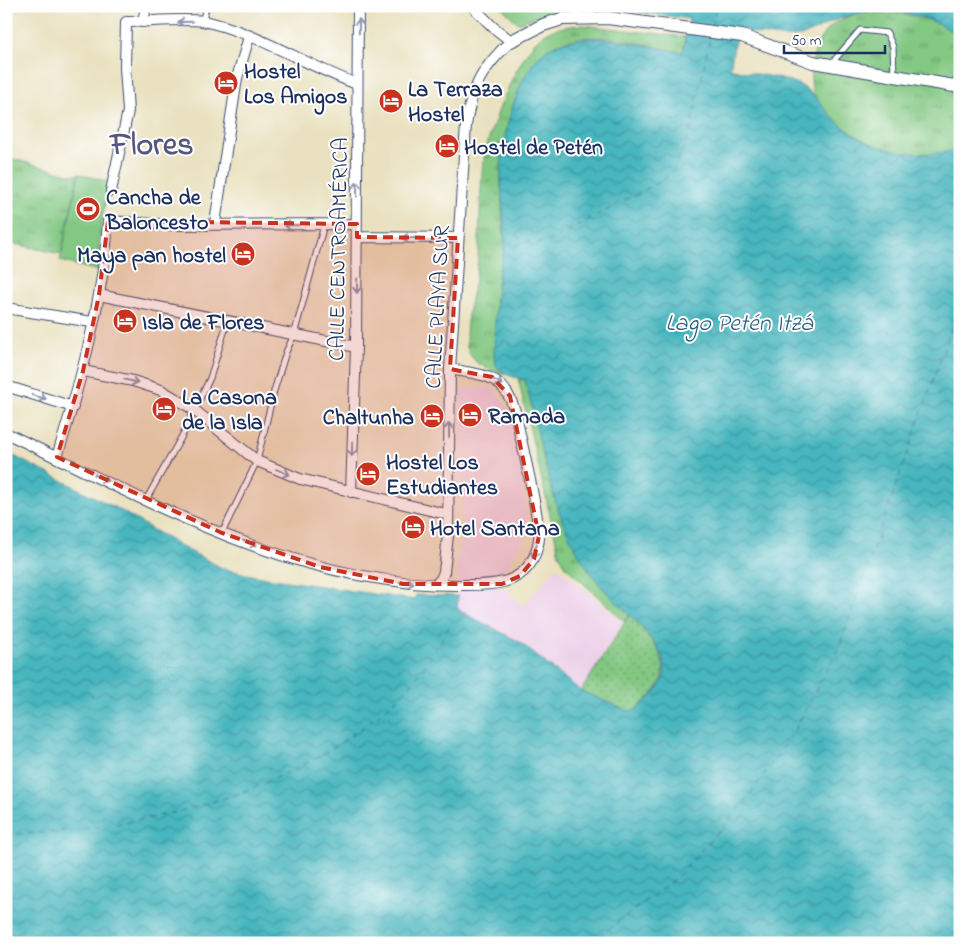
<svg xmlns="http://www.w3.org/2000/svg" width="966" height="949" font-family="'Indie Flower',sans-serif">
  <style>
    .built { fill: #edd1e9 }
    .grass { fill: url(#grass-dots); stroke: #4e7b70 }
    .park { fill: url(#park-tufts); stroke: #4e7b70 }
    .pitch { fill: #82c782; stroke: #4e7b70 }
    .water { fill: url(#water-waves); stroke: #30728e }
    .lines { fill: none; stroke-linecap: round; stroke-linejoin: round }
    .ferry { stroke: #2a5e80; stroke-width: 1; stroke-dasharray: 6 5; stroke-linecap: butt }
    .service-casing { stroke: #3a4a6d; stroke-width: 7 }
    .minor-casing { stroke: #3a4a6d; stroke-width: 12 }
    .tertiary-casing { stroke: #3a4a6d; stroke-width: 14 }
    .service { stroke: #fff; stroke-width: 5 }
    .minor { stroke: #fff; stroke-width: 10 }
    .tertiary { stroke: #fff; stroke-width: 12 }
    .oneway { stroke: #8d97ae }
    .marked { fill: #c8321e; fill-opacity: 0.2; stroke: #c8321e; stroke-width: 4; stroke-dasharray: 10 6; stroke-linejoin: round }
    .labels { text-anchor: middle; stroke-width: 4; stroke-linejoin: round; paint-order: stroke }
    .poi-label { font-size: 22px; font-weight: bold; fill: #1b2f5e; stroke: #fff; text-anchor: start }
    .street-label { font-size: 22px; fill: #1b2f5e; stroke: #fff }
    .water-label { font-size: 24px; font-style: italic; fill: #2a5e80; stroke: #fff }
    .town-label { font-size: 32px; font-weight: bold; fill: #55567f; stroke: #fff }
  </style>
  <defs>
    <pattern id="grass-dots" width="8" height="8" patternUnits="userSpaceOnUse" patternTransform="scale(1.25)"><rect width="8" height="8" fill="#82c782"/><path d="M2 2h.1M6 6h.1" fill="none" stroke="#6aa26e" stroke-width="1.8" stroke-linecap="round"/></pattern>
    <pattern id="park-tufts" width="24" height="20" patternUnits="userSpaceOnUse" patternTransform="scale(1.25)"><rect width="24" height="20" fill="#82c782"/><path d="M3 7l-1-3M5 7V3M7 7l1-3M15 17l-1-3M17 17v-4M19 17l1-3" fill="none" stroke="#6aa26e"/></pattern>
    <pattern id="water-waves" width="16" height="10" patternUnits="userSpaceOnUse" patternTransform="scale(1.25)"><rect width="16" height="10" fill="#46b6be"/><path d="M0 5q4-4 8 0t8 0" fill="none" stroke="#3a949e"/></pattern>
  </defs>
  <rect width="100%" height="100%" fill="#fff"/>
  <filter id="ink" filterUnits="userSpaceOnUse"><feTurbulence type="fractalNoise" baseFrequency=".02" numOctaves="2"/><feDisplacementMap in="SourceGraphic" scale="10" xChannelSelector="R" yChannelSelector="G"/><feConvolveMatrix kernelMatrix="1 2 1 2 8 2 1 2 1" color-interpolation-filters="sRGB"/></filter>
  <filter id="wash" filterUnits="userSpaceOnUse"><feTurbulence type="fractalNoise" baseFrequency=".0096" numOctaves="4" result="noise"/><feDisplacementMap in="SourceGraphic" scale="20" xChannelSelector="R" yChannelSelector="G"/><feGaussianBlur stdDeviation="1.12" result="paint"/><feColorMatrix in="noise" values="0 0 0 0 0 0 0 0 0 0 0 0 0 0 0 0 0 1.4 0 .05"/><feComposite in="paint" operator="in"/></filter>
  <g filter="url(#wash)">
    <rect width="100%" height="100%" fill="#e9e1bf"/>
    <path class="built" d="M492,387L506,404L519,457L528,527L524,540L497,582L523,606L557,567L623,622L581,691L518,641L460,611L457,607V567L463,523L460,389Z"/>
    <path class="grass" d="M630,614C662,652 683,674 635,710L628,711L581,691Z"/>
    <path class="park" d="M500,6H583L556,10L518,23Z
      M862,12C897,13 931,13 960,37V149C939,154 912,157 891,151C862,143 831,123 815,96C809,86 811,70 813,59C818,31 836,19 862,12Z
      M583,25L685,37L683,53C642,45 592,26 553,46C518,64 502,134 501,171C501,195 503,218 504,242C505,253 500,265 498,276C494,306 496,336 496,367L504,374C493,372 478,366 471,356C458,337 475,290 477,267C481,233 479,198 483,164C487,134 518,52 543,35C555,27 569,26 583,25Z
      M6,157L72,175L79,174L61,254L6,242Z
      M518,378L525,380L591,573L608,594L630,614L625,622L566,567L559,554Z"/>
    <path class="pitch" d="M79,174L107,181L108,184L100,233L98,271L60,261Z"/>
    <path class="water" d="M599,6H960V37C929,12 881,5 844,17C830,21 818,30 805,35C784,41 758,33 737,30L730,68C749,74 784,77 800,85C817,94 826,113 841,125C874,153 919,159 960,149V943H6V452L120,510L180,546L224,569L260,577L414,600L416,595L458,596L457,607L460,611L518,641L581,691L628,711L635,710C649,700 668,684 664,664C660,640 624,610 608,594C594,579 583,562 573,544C547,494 540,434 525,380C510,376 498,374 494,358C495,331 495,304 498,278C499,267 504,255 505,244C505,219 500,194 501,168C503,133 519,58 556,45C599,29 639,47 683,52L689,19Z"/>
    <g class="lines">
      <path class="ferry" d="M712,27L716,6
        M516,235L525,241L545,243L659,182L673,171L690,133L710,38
        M6,835C147,829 297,795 401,695C422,675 436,648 451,624
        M590,943L676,878L742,806L794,731L839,647L960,304"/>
    </g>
  </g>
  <g filter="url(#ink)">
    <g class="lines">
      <defs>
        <path id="service" d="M202,21L207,6
          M831,64L860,30L887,33L893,47L894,75
          M146,500L182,436L210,378L228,320
          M222,533L257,461L274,391L286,352L294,335L324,225"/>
        <path id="minor" d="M143,22L146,6
          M111,191L128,111L125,68L126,22C149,22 182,18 203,21C252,30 309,67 357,84
          M215,223L237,78L249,37
          M357,237L458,238
          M99,295L356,347
          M6,308L92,322
          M83,371L133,381L161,390L193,409L257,461L300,479L446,514
          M6,386L73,407
          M6,433C148,501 295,585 456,585C484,585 518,588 533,559C536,553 540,540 539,534C535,494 523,451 515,411C503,373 485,376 450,369
          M57,457C81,380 103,302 108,221L171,225L357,224
          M351,492L356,347L358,6
          M435,585L441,579L444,572L448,535L450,369L466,125C472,86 482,68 511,41L493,27L472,6"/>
        <path id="tertiary" d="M511,41L543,25L562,19L608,18L742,36L813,62L960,87"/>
      </defs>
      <use href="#service" class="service-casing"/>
      <use href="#minor" class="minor-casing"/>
      <use href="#tertiary" class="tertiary-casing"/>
      <use href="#service" class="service"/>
      <use href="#minor" class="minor"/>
      <use href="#tertiary" class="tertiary"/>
    </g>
    <defs><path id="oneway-shaft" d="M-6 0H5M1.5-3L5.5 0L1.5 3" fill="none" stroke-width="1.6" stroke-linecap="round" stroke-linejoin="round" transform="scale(1.25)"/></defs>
    <g class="oneway">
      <use href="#oneway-shaft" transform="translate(185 22) rotate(179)"/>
      <use href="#oneway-shaft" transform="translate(359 26) rotate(-89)"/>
      <use href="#oneway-shaft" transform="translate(357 189) rotate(-90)"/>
      <use href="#oneway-shaft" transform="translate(291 225) rotate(-179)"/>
      <use href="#oneway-shaft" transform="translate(409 238) rotate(-180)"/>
      <use href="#oneway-shaft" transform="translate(357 286) rotate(91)"/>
      <use href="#oneway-shaft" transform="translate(131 381) rotate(14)"/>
      <use href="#oneway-shaft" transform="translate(496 381) rotate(33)"/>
      <use href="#oneway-shaft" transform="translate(39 397) rotate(16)"/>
      <use href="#oneway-shaft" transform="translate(449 430) rotate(-90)"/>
      <use href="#oneway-shaft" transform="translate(352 449) rotate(92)"/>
      <use href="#oneway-shaft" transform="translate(283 472) rotate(22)"/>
      <use href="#oneway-shaft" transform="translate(101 478) rotate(26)"/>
      <use href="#oneway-shaft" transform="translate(250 543) rotate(20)"/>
      <use href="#oneway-shaft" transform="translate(535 551) rotate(106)"/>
      <use href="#oneway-shaft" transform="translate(407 583) rotate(5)"/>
    </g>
  </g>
  <path class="marked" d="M108,221L357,224V237L458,238L450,369L492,377L510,396L539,536L534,559L520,576L502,584H403L320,567L222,533L57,457L83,371L99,295Z"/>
  <defs>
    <symbol id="hotel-disc" viewBox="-11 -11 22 22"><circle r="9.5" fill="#c8321e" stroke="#fff"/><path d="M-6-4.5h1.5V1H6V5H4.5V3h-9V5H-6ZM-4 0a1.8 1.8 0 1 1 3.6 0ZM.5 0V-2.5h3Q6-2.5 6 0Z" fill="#fff"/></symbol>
    <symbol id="stadium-disc" viewBox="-11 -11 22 22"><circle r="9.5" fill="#c8321e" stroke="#fff"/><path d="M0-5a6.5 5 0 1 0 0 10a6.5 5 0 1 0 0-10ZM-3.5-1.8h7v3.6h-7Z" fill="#fff"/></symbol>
  </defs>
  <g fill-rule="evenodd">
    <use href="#hotel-disc" x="212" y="69" width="28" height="28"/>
    <use href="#hotel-disc" x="377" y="87" width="28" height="28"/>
    <use href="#hotel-disc" x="433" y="132" width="28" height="28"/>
    <use href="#stadium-disc" x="74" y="195" width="28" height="28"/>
    <use href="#hotel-disc" x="229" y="240" width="28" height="28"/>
    <use href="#hotel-disc" x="111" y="307" width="28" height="28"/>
    <use href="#hotel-disc" x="150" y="395" width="28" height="28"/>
    <use href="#hotel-disc" x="456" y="401" width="28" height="28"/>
    <use href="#hotel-disc" x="418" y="402" width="28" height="28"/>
    <use href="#hotel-disc" x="354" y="460" width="28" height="28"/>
    <use href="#hotel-disc" x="399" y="513" width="28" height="28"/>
  </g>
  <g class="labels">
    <g class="poi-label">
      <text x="244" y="78">Hostel<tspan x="244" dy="25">Los Amigos</tspan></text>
      <text x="408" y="96">La Terraza<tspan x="408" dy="25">Hostel</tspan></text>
      <text x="464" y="154">Hostel de Petén</text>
      <text x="106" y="204">Cancha de<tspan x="106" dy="25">Baloncesto</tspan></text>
      <text x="226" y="262" text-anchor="end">Maya pan hostel</text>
      <text x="142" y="329">Isla de Flores</text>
      <text x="182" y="404">La Casona<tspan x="182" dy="25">de la Isla</tspan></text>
      <text x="488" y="423">Ramada</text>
      <text x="414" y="424" text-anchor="end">Chaltunha</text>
      <text x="386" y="469">Hostel Los<tspan x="386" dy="25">Estudiantes</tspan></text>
      <text x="430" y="535">Hotel Santana</text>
    </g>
    <g class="street-label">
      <text transform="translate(337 249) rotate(-89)" y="8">CALLE CENTROAMÉRICA</text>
      <text transform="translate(436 307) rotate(-87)" y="8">CALLE PLAYA SUR</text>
    </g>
    <g class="water-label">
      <text x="739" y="330">Lago Petén Itzá</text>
    </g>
    <g class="town-label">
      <text x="152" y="154">Flores</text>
    </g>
  </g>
  <rect width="966" height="949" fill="none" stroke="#fff" stroke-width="25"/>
  <path d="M784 45v8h101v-8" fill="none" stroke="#1b2f5e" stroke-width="2.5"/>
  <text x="791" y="45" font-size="15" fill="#1b2f5e" stroke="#ffffff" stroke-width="4" paint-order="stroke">50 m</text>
</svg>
